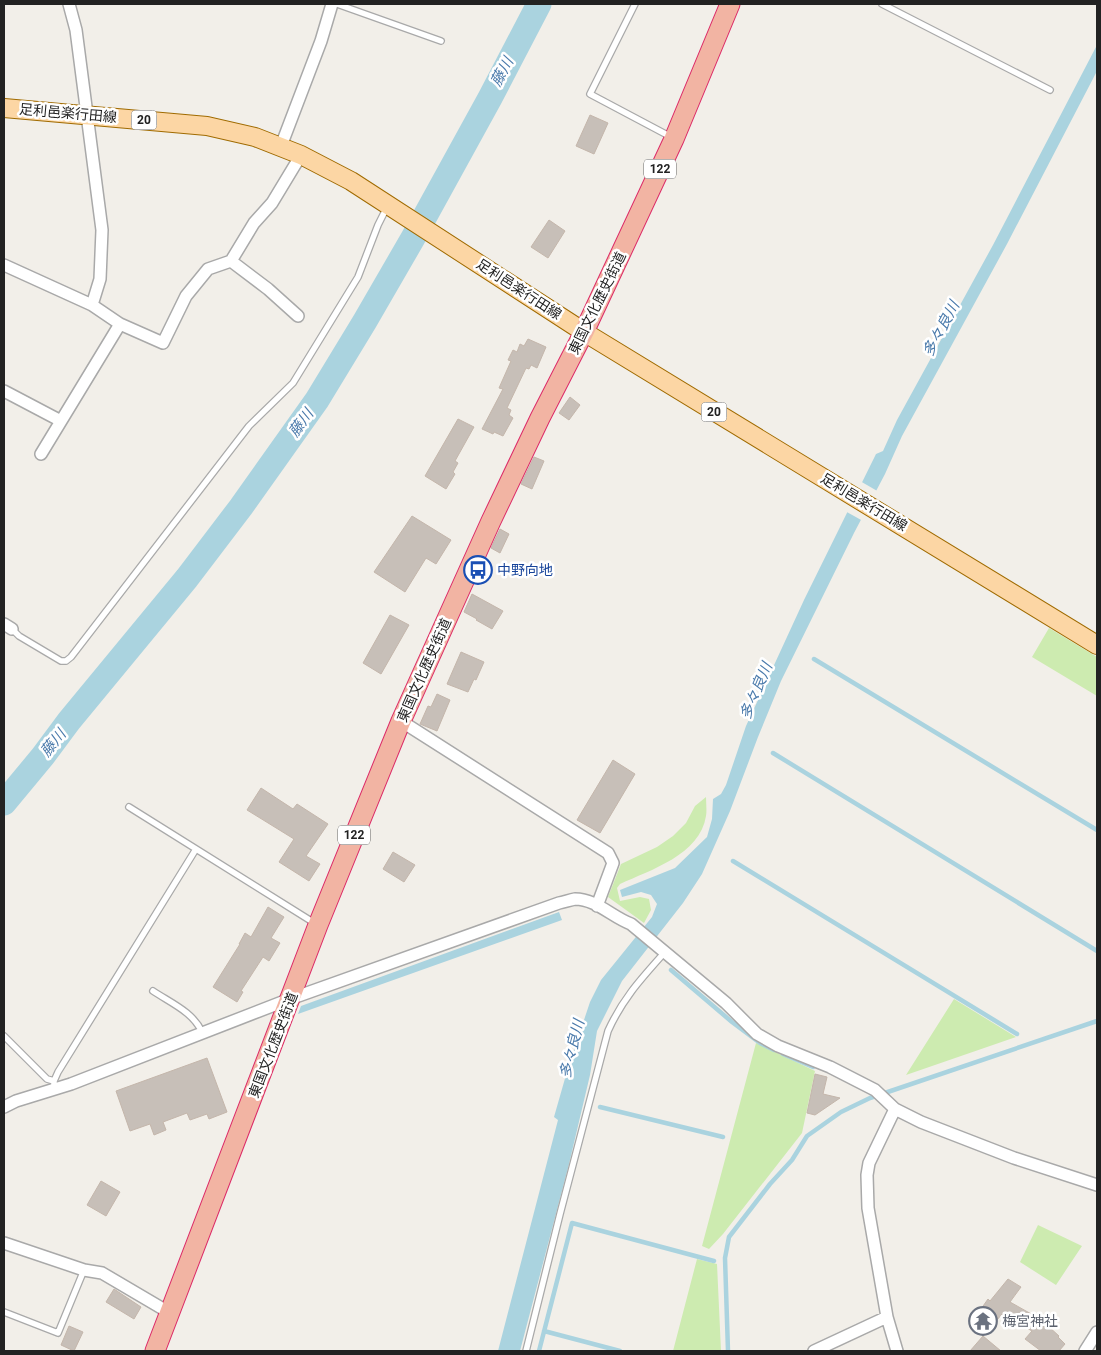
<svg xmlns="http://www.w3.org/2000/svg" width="1101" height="1355" font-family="Roboto,'Noto Sans JP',sans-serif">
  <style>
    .grass { fill: #cdebb0 }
    .water { fill: #aad3df }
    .pier { fill: #f2efe9 }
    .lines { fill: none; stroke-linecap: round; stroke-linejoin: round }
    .stream { stroke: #aad3df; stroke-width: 4.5 }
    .river { stroke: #aad3df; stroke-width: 25 }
    .building { fill: #c7bfb8; stroke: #c4b6ab }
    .service-casing { stroke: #a9a9a9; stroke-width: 8 }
    .minor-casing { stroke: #a9a9a9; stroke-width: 14 }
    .primary-casing { stroke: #a06b00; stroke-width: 20 }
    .trunk-casing { stroke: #dc2a67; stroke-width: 21 }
    .service { stroke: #fff; stroke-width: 5.5 }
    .minor { stroke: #fff; stroke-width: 11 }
    .primary { stroke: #fcd6a4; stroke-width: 18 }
    .trunk { stroke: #f2b4a3; stroke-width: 19 }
    .labels { text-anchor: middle; stroke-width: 5; stroke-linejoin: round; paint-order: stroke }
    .shield { fill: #fff; stroke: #646464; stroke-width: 1 }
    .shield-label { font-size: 12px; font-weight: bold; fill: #222 }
    .street-label { font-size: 14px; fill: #222; stroke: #fff }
    .transit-label { font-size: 14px; fill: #164399; stroke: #fff; text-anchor: start }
    .worship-label { font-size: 14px; fill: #5b616d; stroke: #fff; text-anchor: start }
    .water-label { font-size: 15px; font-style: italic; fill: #4a7aab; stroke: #fff }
  </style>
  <rect width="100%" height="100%" fill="#f2efe9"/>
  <path class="grass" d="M1049,628L1097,657V696L1032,657Z
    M706,797C706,803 707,810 706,816C700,855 650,870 620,884L617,888L620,901L640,897L649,899L651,910L644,923L608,897L621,864L657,847L673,836L686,823L695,806Z
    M954,999L1016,1037L906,1075Z
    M756,1043L815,1071L802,1133L723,1234L709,1249L702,1246Z
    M1038,1225L1082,1246L1056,1285L1020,1262Z
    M697,1259L717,1264L721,1351H673Z"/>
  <path class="water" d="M1097,45V71L1007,244L902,436L885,474L854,533L781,681L758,737L730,811L702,874L683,903L622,981L597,1031L590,1075L569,1164L520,1351H498L558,1120L554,1117L568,1068L590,1002L601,980L652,917L657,904L651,895L641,892L622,897L620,890L675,868L707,837L712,819L713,799L721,794L726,785L746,726L804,600L876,454L883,451L897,420L993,245Z
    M559,912L562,920L298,1014L301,1006Z"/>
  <path class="pier" d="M860,481L879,492L863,521L845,511Z"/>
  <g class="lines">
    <path class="stream" d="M814,659L1097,830
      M773,753L1097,951
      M733,861L1017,1034
      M671,970L732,1022L760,1043L774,1050
      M783,1054L813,1067
      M600,1107L723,1137
      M544,1331L620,1351
      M539,1351L572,1223L714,1261
      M728,1351L725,1258L729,1237L770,1184L792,1160L807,1136L841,1112L870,1098L1097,1021"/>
    <path class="river" d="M4,803L43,756L69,721L187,578L241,507L317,400L365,321L413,238L490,98L539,4"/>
  </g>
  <path class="building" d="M590,115L608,123L594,154L576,146Z
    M549,220L565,231L548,258L531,247Z
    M528,339L546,347L537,368L531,365L529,369L526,368L507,408L511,410L509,415L513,418L503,436L494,432L493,434L482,429L503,389L499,388L511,361L508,360L513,350L517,352L520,344L524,346Z
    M570,397L580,405L569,420L559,413Z
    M458,419L474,427L455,461L458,463L453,472L455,474L446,489L425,476Z
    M534,457L544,461L532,489L521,484Z
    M412,516L451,540L436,564L426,558L405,592L374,572Z
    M500,529L509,534L500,553L491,548Z
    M472,594L503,611L492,629L476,620L477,619L464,612Z
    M390,615L409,625L381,674L363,663Z
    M461,652L484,662L476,680L474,679L468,692L447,684Z
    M437,694L450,700L437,731L420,724L428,706L431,707Z
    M613,760L635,774L600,833L577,820Z
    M261,788L293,809L297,804L328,824L306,856L320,864L309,881L279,862L294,839L247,810Z
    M393,852L415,865L404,882L383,869Z
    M268,907L284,917L271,938L280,943L269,961L263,957L241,991L243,992L237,1002L213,987L240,944H239L245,933L251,937Z
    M207,1058L227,1112L209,1119L207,1114L190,1120L187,1113L163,1122L166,1130L154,1135L150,1124L130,1131L116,1091Z
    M815,1074L827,1077L823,1094L840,1098L815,1115L807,1113Z
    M101,1181L120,1192L106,1216L87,1205Z
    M1008,1279L1021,1287L1010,1302L1049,1324L1048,1326L1059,1336L1058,1337L1065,1344L1059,1351H1041L1025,1339L1032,1331L1002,1314L997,1320L993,1317L987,1328L977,1322L984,1311L981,1309L988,1299L990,1301Z
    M114,1289L141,1307L134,1319L106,1302Z
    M69,1326L83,1332L74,1351L61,1345Z
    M983,1336L1001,1351H970Z"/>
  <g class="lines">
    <defs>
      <path id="service" d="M337,4L441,41
        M635,4L590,94L673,138
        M882,4L1050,90
        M12,629L19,636L61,661H66L71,657L249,426L293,383L358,277L378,225L387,207
        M129,807L316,924
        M153,991C171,1003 193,1012 202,1032
        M4,1036L47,1079L54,1081
        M54,1088V1081L58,1072L196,849
        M4,1312L58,1333L84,1270
        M526,1351L560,1214L608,1031C623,998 641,979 665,952"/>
      <path id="minor" d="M69,4L76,30L102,230L100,279L92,305
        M281,146L321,41L332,4
        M231,261L268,289L298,316
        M4,265L92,305L120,324L163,343L186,296L208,269L231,261L254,223L272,203L301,155
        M4,391L61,421
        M41,454L120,324
        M4,624L12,629
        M401,721L608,853L613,863L597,906
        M4,1107L16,1101L71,1084L290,999L559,903C564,902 570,900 575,899C596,899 612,917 631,924L726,1003L757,1034L778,1046L830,1067L875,1090L895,1109L921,1122L1014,1158L1097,1185
        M895,1109L869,1163L867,1175L868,1208L887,1317L897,1351
        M4,1243L84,1270L102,1273L170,1313
        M814,1351L887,1317
        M1085,1351L1097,1332"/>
      <path id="primary" d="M4,108L207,126L255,137L301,155L351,181L584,332L1097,645"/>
      <path id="trunk" d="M155,1351L318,925L401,721L491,521L540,418L584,332L674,139L730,4"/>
    </defs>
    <use href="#service" class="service-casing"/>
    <use href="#minor" class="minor-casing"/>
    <use href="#primary" class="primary-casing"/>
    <use href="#trunk" class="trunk-casing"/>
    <use href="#service" class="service"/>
    <use href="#minor" class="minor"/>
    <use href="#primary" class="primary"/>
    <use href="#trunk" class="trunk"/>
  </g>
  <defs>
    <symbol id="bus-ring" viewBox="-11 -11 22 22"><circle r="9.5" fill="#fff" stroke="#1a4fb4" stroke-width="1.5"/><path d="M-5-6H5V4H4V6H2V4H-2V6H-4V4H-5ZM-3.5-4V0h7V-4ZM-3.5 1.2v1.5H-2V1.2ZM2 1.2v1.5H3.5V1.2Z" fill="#1a4fb4"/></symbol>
    <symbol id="temple-ring" viewBox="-11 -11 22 22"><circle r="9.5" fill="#fff" stroke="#6b7280" stroke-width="1.5"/><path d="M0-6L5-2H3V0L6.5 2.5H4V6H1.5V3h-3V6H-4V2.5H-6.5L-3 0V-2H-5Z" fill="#6b7280"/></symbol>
  </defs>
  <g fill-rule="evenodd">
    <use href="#bus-ring" x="462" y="554" width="32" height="32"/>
    <use href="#temple-ring" x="967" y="1305" width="32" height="32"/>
  </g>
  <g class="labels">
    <g class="shield">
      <rect x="131.5" y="110.5" width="25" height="19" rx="4"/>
      <rect x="644" y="159.5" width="32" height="19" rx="4"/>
      <rect x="701.5" y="402.5" width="25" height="19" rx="4"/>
      <rect x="338" y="825.5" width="32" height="19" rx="4"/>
    </g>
    <g class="shield-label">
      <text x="144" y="124">20</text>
      <text x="660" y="173">122</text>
      <text x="714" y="416">20</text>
      <text x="354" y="839">122</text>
    </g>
    <g class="street-label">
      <text transform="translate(68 113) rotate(5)" y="5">足利邑楽行田線</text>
      <text transform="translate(519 289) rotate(33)" y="5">足利邑楽行田線</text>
      <text transform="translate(597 303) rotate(-64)" y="5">東国文化歴史街道</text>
      <text transform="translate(864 502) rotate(31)" y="5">足利邑楽行田線</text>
      <text transform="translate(424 670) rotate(-66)" y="5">東国文化歴史街道</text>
      <text transform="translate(273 1045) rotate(-69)" y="5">東国文化歴史街道</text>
    </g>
    <g class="transit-label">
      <text x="497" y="575">中野向地</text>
    </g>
    <g class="worship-label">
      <text x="1002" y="1326">梅宮神社</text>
    </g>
    <g class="water-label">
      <text transform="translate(502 72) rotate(-62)" y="5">藤川</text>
      <text transform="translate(941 329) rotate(-62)" y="5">多々良川</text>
      <text transform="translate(301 423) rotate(-54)" y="5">藤川</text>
      <text transform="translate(756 691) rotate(-67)" y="5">多々良川</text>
      <text transform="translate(53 743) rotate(-51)" y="5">藤川</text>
      <text transform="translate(572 1049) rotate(-76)" y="5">多々良川</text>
    </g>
  </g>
  <rect width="1101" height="1355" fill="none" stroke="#222222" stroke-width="10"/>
</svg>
